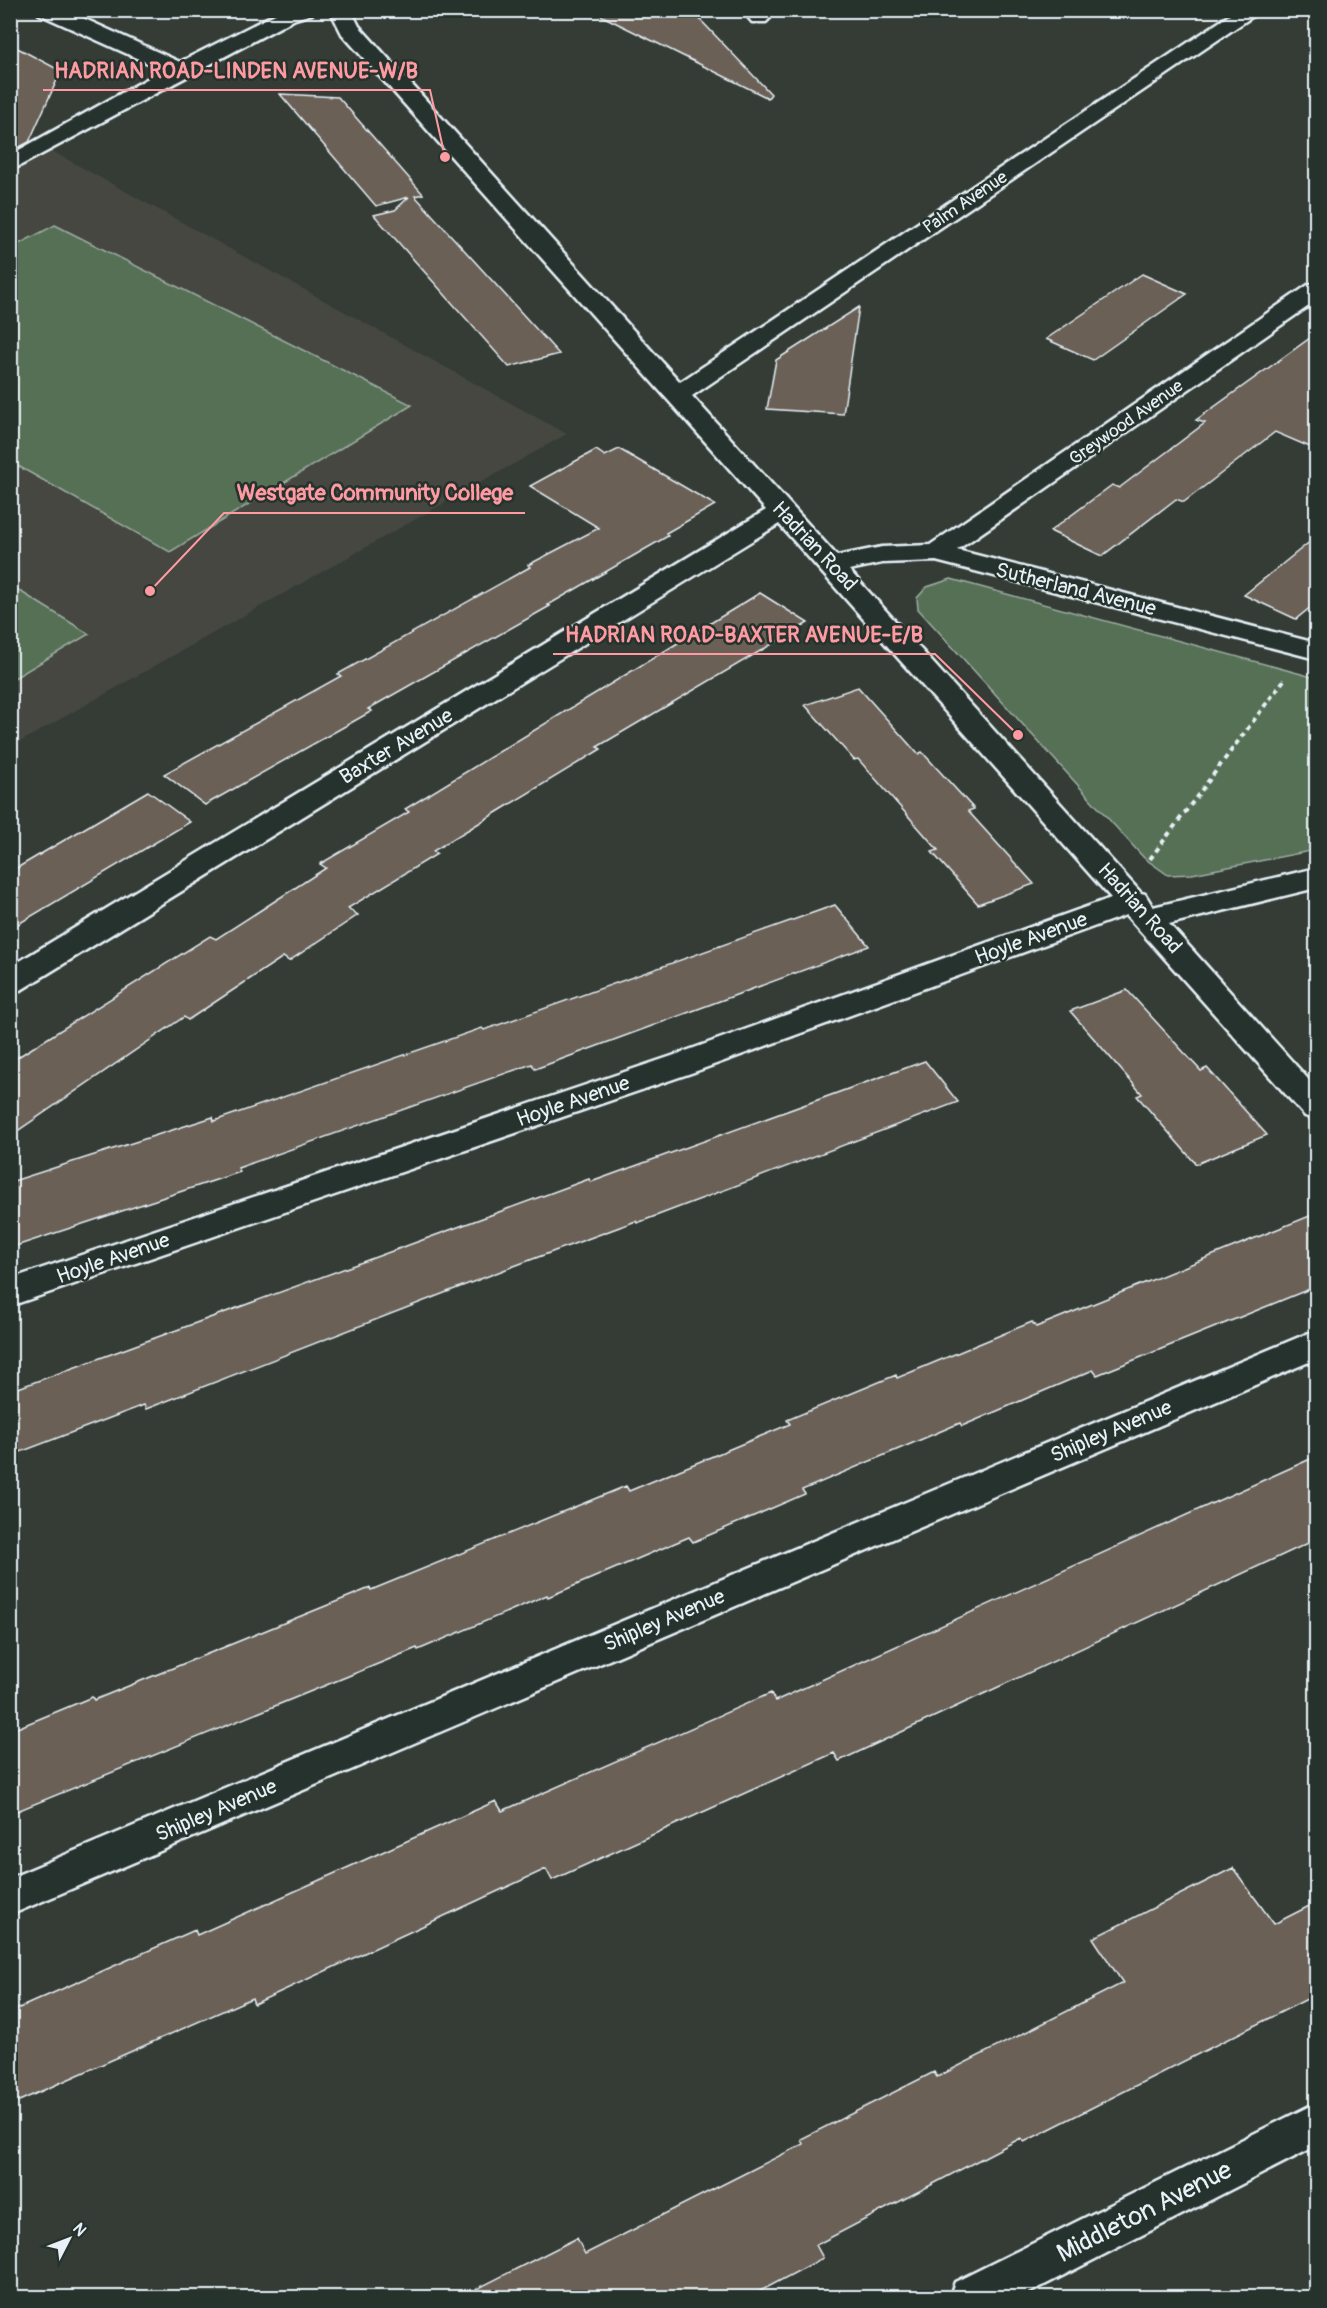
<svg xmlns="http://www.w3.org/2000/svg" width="1327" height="2308" font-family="Pangolin,sans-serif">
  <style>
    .built { fill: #44473f }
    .green { fill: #566f54; stroke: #9fb0a6; stroke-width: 1.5 }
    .building { fill: #6b6057; stroke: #e8f1f8; stroke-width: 1.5 }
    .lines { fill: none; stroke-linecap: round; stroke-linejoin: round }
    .minor-casing { stroke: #e8f1f8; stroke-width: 5 }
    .path { stroke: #e8f1f8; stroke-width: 4; stroke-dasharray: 5 4.5; stroke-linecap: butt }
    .minor { fill: #26332d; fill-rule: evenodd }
    .labels { text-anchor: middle; stroke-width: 5; stroke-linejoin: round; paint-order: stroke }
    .far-street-label { font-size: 18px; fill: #e8f1f8; stroke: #26332d }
    .street-label { font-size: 21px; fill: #e8f1f8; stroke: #26332d }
    .near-street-label { font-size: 26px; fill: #e8f1f8; stroke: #26332d }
    .leader { fill: none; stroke: #ff9aa2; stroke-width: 2 }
    .callout-dot { fill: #ff9aa2; stroke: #26332d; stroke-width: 2 }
    .callout-label { font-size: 22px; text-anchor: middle; font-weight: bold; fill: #ff9aa2; stroke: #26332d; stroke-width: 5; stroke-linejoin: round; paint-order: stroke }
  </style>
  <rect width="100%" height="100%" fill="#343c35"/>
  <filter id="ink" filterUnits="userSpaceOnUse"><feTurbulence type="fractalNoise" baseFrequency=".0167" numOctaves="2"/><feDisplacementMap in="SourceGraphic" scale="12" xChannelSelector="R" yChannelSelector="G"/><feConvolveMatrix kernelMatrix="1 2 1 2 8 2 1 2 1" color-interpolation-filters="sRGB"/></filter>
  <g filter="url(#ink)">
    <path class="built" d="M10,134L43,146L567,434L11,747Z"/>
    <path class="green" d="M55,225L412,405L170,552L11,462V248Z
      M951,579L1316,678V850L1192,874L1168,875L1144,858L918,609L917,598L927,587Z
      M10,585L89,634L11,680H10Z"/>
    <path class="building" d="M590,10H691L771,94L768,98Z
      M10,44L61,71L29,142L10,152Z
      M280,94L338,97L423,194L415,196L559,354L509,367L374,215L395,210L409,197L376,206Z
      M1142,274L1187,294L1093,360L1046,339Z
      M859,307L843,414L767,409L776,360Z
      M1317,333V450L1275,432L1184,502L1176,499L1102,556L1050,531L1112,485L1119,488L1205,423L1196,420Z
      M619,449L715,505L666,533L668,536L548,605L550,606L368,709L372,711L205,805L164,774L341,676L338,674L530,567L528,565L599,528L530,486L596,450L605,456Z
      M1317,536V602L1296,619L1244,595Z
      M760,593L808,623L597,747L601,749L433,851L437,854L348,908L358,915L289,961L283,957L188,1020L184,1017L10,1136V1062L210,936L216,939L326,868L320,864L409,812L405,809Z
      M858,687L918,754L922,752L974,809L968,811L1034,884L978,904L932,852L938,850L858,759L854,760L805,705Z
      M148,791L190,822L10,929V872Z
      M835,905L869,946L535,1069L532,1064L238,1168L240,1172L10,1248V1182L213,1117L214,1121L482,1028L484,1030Z
      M1127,990L1201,1071L1207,1068L1267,1135L1196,1164L1137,1096L1142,1094L1070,1011Z
      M925,1061L958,1102L637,1223L636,1221L514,1266L146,1409L144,1405L10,1456V1391L589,1179L591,1182Z
      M1317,1213V1286L1097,1375L1093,1370L962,1426L960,1423L802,1490L805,1494L693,1542L689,1537L548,1597L547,1595L418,1650L417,1648L10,1814V1731L92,1697L94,1700L370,1588L371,1590L626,1486L629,1491L790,1424L787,1420L896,1375L897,1378L1032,1322L1036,1327Z
      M1317,1456V1539L839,1761L834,1753L552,1880L546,1869L254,2004L252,1998L10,2105V2012L195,1930L197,1935L496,1801L502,1811L771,1693L775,1701Z
      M1233,1868L1274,1924L1317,1902V1994L1024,2142L1021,2138L816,2245L823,2258L747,2298H459L577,2238L585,2254L803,2144L801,2139L934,2072L937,2077L1123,1983L1093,1938Z"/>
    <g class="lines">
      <defs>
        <path id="minor" d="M36,10H65L180,62L281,11L315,10L312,14L295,19L10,171V155L163,70L39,14Z
          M330,10H351L359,26L680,382L1237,10H1262L692,396L837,556L882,547L930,545L1308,285L1316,283V301L957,550L1316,643V659L936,561L882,563L849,570L1141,893L1145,894L1153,907L1316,868V888L1169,924L1316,1088V1120L1305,1116L1126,915L694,1072L10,1306V1279L672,1056L1111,898L779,524L21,990L10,993V967L766,510L342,34Z
          M742,10H764L770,18L766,22H752Z
          M1316,1330V1359L10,1915V1878Z
          M1316,2103V2146L1019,2298H949L955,2282Z"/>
      </defs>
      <use href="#minor" class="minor-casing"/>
      <path class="path" d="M1150,859L1284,680"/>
      <use href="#minor" class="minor"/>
    </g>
  </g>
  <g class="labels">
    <g class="far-street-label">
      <text transform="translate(965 202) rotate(-34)" y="6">Palm Avenue</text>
      <text transform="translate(1126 422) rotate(-35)" y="6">Greywood Avenue</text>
    </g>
    <g class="street-label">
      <text transform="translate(815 546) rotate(47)" y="7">Hadrian Road</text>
      <text transform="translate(1076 589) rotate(14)" y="7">Sutherland Avenue</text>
      <text transform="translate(396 746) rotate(-31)" y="7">Baxter Avenue</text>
      <text transform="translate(1140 908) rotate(48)" y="7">Hadrian Road</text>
      <text transform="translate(1031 938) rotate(-20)" y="7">Hoyle Avenue</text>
      <text transform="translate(573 1101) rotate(-19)" y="7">Hoyle Avenue</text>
      <text transform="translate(113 1258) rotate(-19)" y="7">Hoyle Avenue</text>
      <text transform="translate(1111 1431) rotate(-23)" y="7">Shipley Avenue</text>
      <text transform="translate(664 1620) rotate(-23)" y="7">Shipley Avenue</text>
      <text transform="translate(216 1810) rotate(-23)" y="7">Shipley Avenue</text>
    </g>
    <g class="near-street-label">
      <text transform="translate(1144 2211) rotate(-27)" y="9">Middleton Avenue</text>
    </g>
  </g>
  <path class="leader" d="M445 157L430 90H43M150 591L224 513H525M1018 735L935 654H553"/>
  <g class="callout-dot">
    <circle cx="445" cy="157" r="6"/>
    <circle cx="150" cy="591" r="6"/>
    <circle cx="1018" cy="735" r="6"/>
  </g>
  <g class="callout-label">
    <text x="236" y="78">HADRIAN ROAD-LINDEN AVENUE-W/B</text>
    <text x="375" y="500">Westgate Community College</text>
    <text x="744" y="642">HADRIAN ROAD-BAXTER AVENUE-E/B</text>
  </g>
  <rect width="1327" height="2308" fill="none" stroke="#26332d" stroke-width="36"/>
  <rect x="18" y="18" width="1291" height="2272" fill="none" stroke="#e8f1f8" stroke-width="2" filter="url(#ink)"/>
  <g transform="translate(69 2239) rotate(48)" stroke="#26332d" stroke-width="4.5" paint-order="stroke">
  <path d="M0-4.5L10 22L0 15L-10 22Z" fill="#e8f1f8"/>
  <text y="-9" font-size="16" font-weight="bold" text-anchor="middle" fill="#e8f1f8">N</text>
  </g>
</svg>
